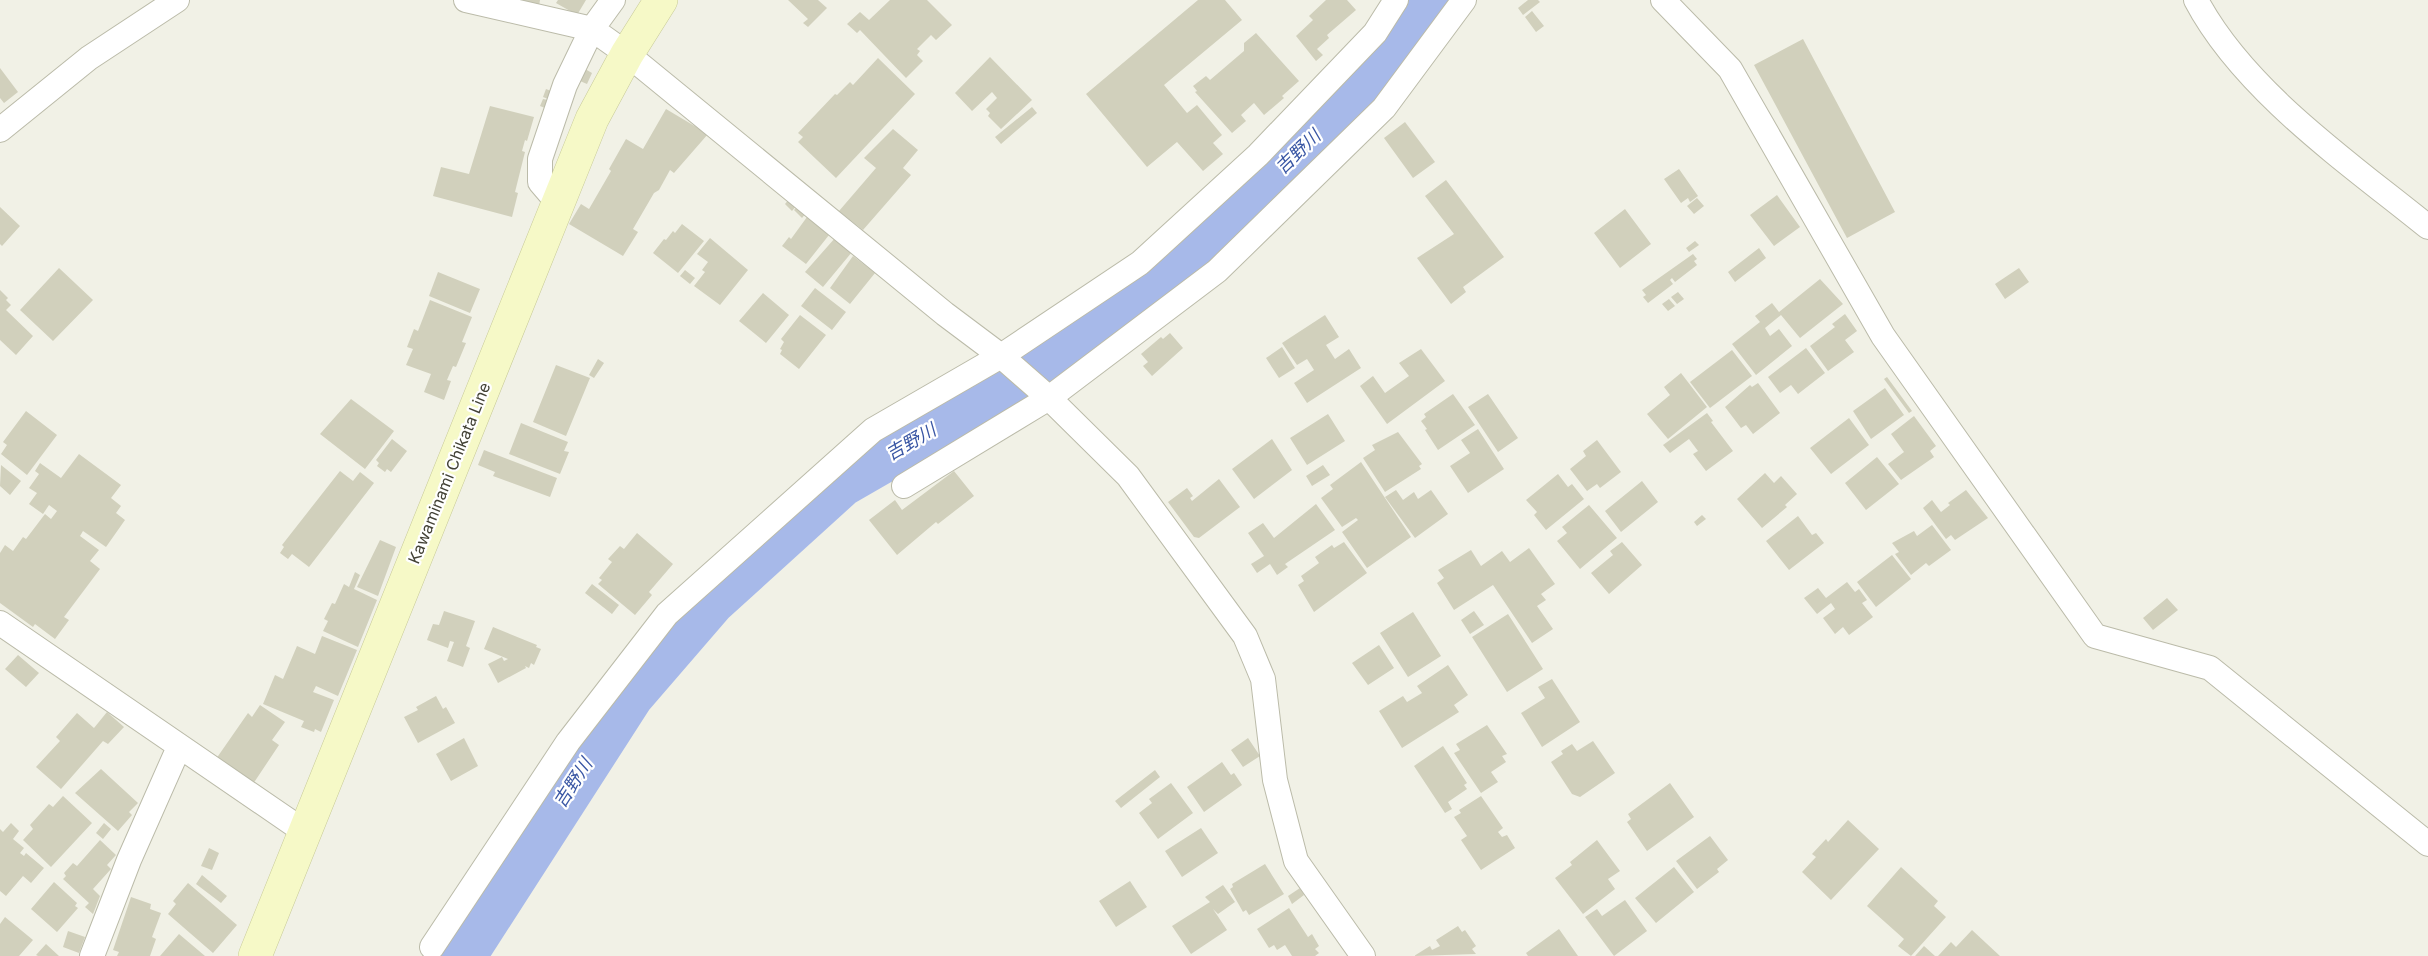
<svg xmlns="http://www.w3.org/2000/svg" width="2428" height="956" font-family="Inter,'Noto Sans JP',sans-serif">
  <style>
    .lines { fill: none; stroke-linecap: round; stroke-linejoin: round }
    .river { stroke: #a7b9e9; stroke-width: 50 }
    .building { fill: #d1d0bc }
    .minor-casing { stroke: #bbbba9; stroke-width: 26 }
    .secondary-casing { stroke: #c7ca97; stroke-width: 34 }
    .minor { stroke: #fff; stroke-width: 24 }
    .secondary { stroke: #f6f9c7; stroke-width: 33 }
    .labels { text-anchor: middle; stroke-width: 4.5; stroke-linejoin: round; paint-order: stroke }
    .street-label { font-size: 16px; fill: #434236; stroke: #fff }
    .water-label { font-size: 18px; font-style: italic; fill: #3956a4; stroke: #fff }
  </style>
  <rect width="100%" height="100%" fill="#f1f1e6"/>
  <g class="lines">
    <path class="river" d="M461,956L629,695L711,600L841,482L1055,359L1147,295L1301,151L1400,50L1437,0"/>
  </g>
  <path class="building" d="M515,0H540L539,6Z
    M558,0H586L577,15L556,3Z
    M788,0H818L827,8L808,27L803,23L808,19Z
    M890,0H927L952,25L936,40L931,35L917,49L920,51L917,55L923,61L906,78L860,30L857,33L847,24L860,12L869,20Z
    M1198,0H1225L1242,20L1164,85L1187,113L1197,105L1222,135L1213,143L1223,154L1203,171L1177,142L1147,167L1086,94Z
    M1326,0H1347L1356,10L1327,35L1329,38L1317,49L1323,55L1316,61L1296,36L1313,20L1309,16Z
    M1528,0H1538L1540,2L1523,15L1518,8Z
    M1532,11L1544,26L1536,32L1525,17Z
    M1256,33L1299,81L1282,96L1284,98L1264,115L1254,103L1241,115L1246,121L1232,133L1195,92L1197,91L1193,86L1206,76L1210,80L1244,51V43Z
    M1803,39L1895,212L1847,238L1754,65Z
    M990,57L1032,100L1001,129L988,116L990,113L986,109L997,98L992,92L972,111L955,93Z
    M878,58L915,94L836,178L798,142L803,137L798,133L835,94L837,95L850,82L853,85Z
    M0,68L18,92L4,103L0,98Z
    M585,69L592,73L587,84L580,81Z
    M546,89L551,91L548,99L543,97Z
    M543,99L548,100L545,108L540,106Z
    M490,106L534,117L527,141L525,140L522,151L525,152L515,192L518,193L512,217L433,196L441,167L469,174Z
    M1032,107L1037,113L1001,144L995,137Z
    M666,109L708,134L674,173L670,170L659,190L654,193L633,229L638,232L623,256L569,224L581,204L589,209L611,171L609,169L626,139L643,149Z
    M1405,122L1435,162L1413,178L1384,138Z
    M893,129L918,150L903,168L911,175L863,230L839,211L876,168L864,158Z
    M1679,169L1698,196L1690,202L1688,198L1681,203L1664,179Z
    M1446,180L1504,257L1463,287L1466,292L1451,304L1417,258L1454,234L1425,196Z
    M1777,195L1800,227L1774,246L1750,215Z
    M790,198L797,205L792,211L785,204Z
    M1697,198L1704,206L1694,214L1687,206Z
    M798,206L806,213L802,218L794,210Z
    M0,207L20,226L2,246L0,244Z
    M1625,209L1651,244L1620,268L1594,233Z
    M807,217L829,235L806,264L782,246L789,237L791,239Z
    M682,224L704,241L678,273L653,253L664,239L666,240L673,231L675,233Z
    M710,238L748,270L720,305L694,286L705,272L702,270L708,262L697,254Z
    M835,238L852,252L823,287L805,272Z
    M1695,241L1699,245L1689,252L1686,248Z
    M1759,248L1766,258L1735,282L1728,272Z
    M1693,254L1697,259L1694,261L1697,265L1675,282L1672,278L1670,280L1673,284L1648,303L1643,297L1646,295L1642,290Z
    M853,256L875,273L850,304L830,288Z
    M59,268L93,300L53,341L20,310Z
    M2019,268L2029,282L2005,299L1995,284Z
    M685,270L695,278L690,284L680,276Z
    M438,272L480,289L470,313L429,296Z
    M1820,279L1843,304L1800,338L1781,315L1765,328L1770,336L1779,329L1792,346L1756,375L1732,344L1760,322L1755,316L1772,303L1779,312Z
    M815,288L846,312L832,330L801,306Z
    M0,290L8,298L6,300L11,305L6,310L33,336L16,355L0,340Z
    M1678,292L1684,299L1677,304L1671,297Z
    M763,293L789,315L766,343L739,321Z
    M1669,299L1675,306L1668,311L1662,304Z
    M430,300L472,317L462,342L466,343L456,367L453,366L447,380L451,381L444,400L424,392L431,374L406,365L413,349L407,347L414,329L418,331Z
    M1845,314L1857,331L1845,340L1854,352L1828,371L1810,346L1835,327L1832,324Z
    M800,315L826,335L799,369L780,354L782,350L780,349L784,342L781,339Z
    M1325,315L1339,337L1326,345L1335,359L1349,349L1361,368L1307,403L1294,383L1314,370L1307,359L1297,365L1282,343Z
    M1170,333L1183,348L1152,376L1143,366L1148,362L1141,354L1161,337L1163,339Z
    M1282,347L1295,368L1279,378L1266,358Z
    M1806,348L1825,373L1798,394L1791,385L1780,393L1768,377Z
    M1421,349L1445,381L1387,424L1360,386L1373,376L1385,393L1409,376L1399,363Z
    M1732,350L1752,376L1710,408L1690,382Z
    M598,359L604,363L594,378L589,375Z
    M556,365L590,378L566,436L533,422Z
    M1681,373L1707,407L1668,439L1647,414L1670,395L1664,387Z
    M1887,377L1912,411L1909,413L1884,379Z
    M1758,383L1780,413L1753,434L1746,425L1741,428L1725,407L1750,385L1752,387Z
    M1885,388L1904,415L1871,439L1853,411Z
    M1453,394L1475,425L1438,450L1425,430L1427,429L1421,421L1426,417L1424,414Z
    M1488,394L1518,438L1498,452L1468,407Z
    M351,399L394,431L365,469L320,434Z
    M26,411L57,435L27,475L1,454L7,445L3,442Z
    M1707,413L1713,421L1711,422L1733,451L1706,471L1693,454L1698,451L1689,439L1670,453L1663,445Z
    M1328,414L1345,441L1307,465L1290,438Z
    M1914,416L1936,446L1930,451L1934,457L1901,480L1888,464L1904,452L1891,434Z
    M1849,418L1869,445L1831,474L1810,448Z
    M521,423L568,442L564,451L569,452L560,474L509,454Z
    M1478,429L1504,469L1468,493L1450,466L1470,453L1461,440Z
    M1398,432L1422,464L1419,466L1421,469L1385,492L1363,458L1375,450L1372,445Z
    M392,439L407,451L391,472L387,469L385,472L377,466L379,463L376,460Z
    M1272,439L1292,470L1254,499L1232,469Z
    M1597,440L1621,472L1600,488L1597,484L1587,491L1570,469L1586,456L1583,451Z
    M484,450L557,478L550,497L493,476L495,472L478,465Z
    M79,454L121,485L111,498L121,506L116,513L125,520L106,547L83,531L80,536L99,550L90,561L100,569L64,617L69,620L55,639L35,624L33,627L0,603V553L5,545L13,551L23,537L26,539L45,514L51,519L57,511L49,505L43,514L29,504L37,493L29,488L39,474L35,471L40,463L61,478Z
    M1877,457L1899,484L1866,510L1845,483Z
    M1361,462L1411,537L1367,568L1342,532L1358,520L1356,518L1342,527L1321,498L1333,489L1330,485Z
    M1,465L21,481L10,495L0,486Z
    M1323,465L1330,475L1312,486L1306,476Z
    M340,471L353,481L360,472L374,483L309,567L292,554L288,559L280,553L284,547L282,545Z
    M954,471L974,496L938,524L936,522L897,555L869,520L895,500L902,510Z
    M1765,473L1774,483L1781,476L1797,494L1785,505L1787,507L1762,528L1737,499Z
    M1558,474L1568,487L1572,484L1584,499L1546,530L1534,515L1537,512L1526,500Z
    M1219,479L1240,507L1199,538L1194,537L1168,502L1187,488L1193,496L1190,498L1192,501Z
    M1642,481L1658,502L1621,532L1605,511Z
    M1396,490L1403,500L1414,492L1418,499L1431,490L1448,514L1415,538L1385,497Z
    M1966,490L1988,518L1955,540L1951,535L1946,539L1923,508L1932,500L1941,512L1950,505L1948,503Z
    M1316,504L1335,530L1285,564L1288,567L1277,575L1270,564L1257,573L1251,564L1264,556L1248,533L1263,523L1274,538Z
    M1589,505L1617,538L1580,569L1557,541L1567,533L1562,527Z
    M1702,515L1706,519L1697,526L1694,522Z
    M1798,516L1812,535L1816,533L1824,543L1789,570L1766,541Z
    M1932,525L1951,550L1929,566L1926,563L1911,575L1895,554L1899,552L1892,543L1914,531L1917,536Z
    M637,533L673,564L649,592L652,595L635,615L598,584L602,580L599,578L612,562L608,559L620,546L624,549Z
    M380,540L396,547L378,596L357,587Z
    M1344,542L1367,573L1314,612L1298,585L1304,581L1301,576L1319,563L1315,557L1332,545L1334,548Z
    M1622,542L1642,565L1609,594L1591,573L1613,555L1610,551Z
    M1529,548L1555,584L1541,594L1546,600L1537,606L1553,629L1532,643L1493,585L1454,610L1437,583L1444,578L1438,570L1471,550L1481,566L1502,551L1510,562Z
    M1892,555L1911,579L1876,607L1857,582Z
    M355,572L360,575L354,589L377,600L358,647L323,631L328,621L324,619L332,603L335,604L344,584L349,587Z
    M1847,582L1855,592L1859,589L1867,600L1862,603L1873,617L1849,635L1843,627L1835,634L1823,618L1835,609L1831,603L1817,614L1804,598L1818,588L1826,598Z
    M592,584L619,605L612,614L585,593Z
    M2167,598L2178,610L2153,630L2143,618Z
    M444,611L475,621L466,646L470,648L463,667L447,661L454,642L450,641L448,648L427,640L433,624L439,625Z
    M1474,611L1484,625L1470,634L1461,620Z
    M1413,612L1441,656L1408,677L1380,633Z
    M1508,614L1543,669L1507,692L1472,637Z
    M493,627L537,645L536,647L541,649L534,665L531,663L529,668L525,666L526,668L498,683L488,664L502,657L504,661L508,659L484,649Z
    M322,636L357,650L338,696L316,686L313,692L334,700L321,732L315,729L314,732L301,727L304,721L263,704L275,675L283,679L297,646L315,654Z
    M1379,645L1394,668L1368,685L1352,663Z
    M18,655L39,673L26,687L5,669Z
    M1448,665L1468,695L1454,705L1459,712L1402,748L1379,711L1403,696L1407,702L1422,693L1417,686Z
    M1552,679L1580,722L1542,747L1521,713L1545,698L1538,687Z
    M436,696L443,709L446,707L455,723L418,743L404,717L418,710L416,707Z
    M260,705L285,722L272,740L279,745L253,784L216,759L248,713L252,717Z
    M107,712L124,727L108,744L103,741L61,789L36,767L60,741L56,737L77,713L94,728Z
    M1487,725L1507,754L1502,756L1506,762L1491,772L1498,782L1481,793L1454,753L1460,750L1456,744Z
    M464,738L478,766L451,781L436,754Z
    M1248,738L1260,756L1243,767L1231,750Z
    M1593,741L1615,773L1580,797L1572,794L1551,762L1563,754L1561,751L1572,744L1577,751Z
    M1443,746L1467,783L1464,785L1467,789L1448,802L1452,809L1445,813L1414,766Z
    M1222,762L1231,775L1234,773L1242,785L1204,812L1187,787Z
    M101,769L138,803L129,812L132,815L118,831L75,793Z
    M1155,770L1160,777L1121,808L1115,801Z
    M1171,783L1193,813L1158,839L1139,813L1152,803L1149,799Z
    M1670,783L1694,817L1647,851L1627,822L1631,819L1628,814Z
    M63,796L92,823L51,867L23,840L33,829L30,825L49,804L53,807Z
    M1481,796L1503,828L1498,832L1502,837L1507,835L1515,848L1481,870L1461,840L1467,836L1454,817L1461,813L1459,810Z
    M1848,820L1879,849L1831,900L1802,872L1816,857L1812,854L1826,839L1828,842Z
    M11,823L19,831L13,839L24,848L20,853L24,856L26,853L44,868L31,883L23,876L6,896L0,891V829L3,832Z
    M104,823L111,829L103,839L96,833Z
    M1201,828L1218,853L1182,877L1165,851Z
    M1710,836L1728,860L1717,869L1719,872L1697,889L1676,861Z
    M100,840L116,855L107,865L111,869L93,889L100,896L93,914L85,907L89,903L63,879L66,876L64,873L73,863L77,866Z
    M1597,840L1620,871L1608,879L1615,889L1583,914L1555,878L1572,865L1570,862Z
    M209,848L219,853L212,870L201,866Z
    M1265,864L1284,894L1249,915L1246,910L1243,912L1230,889L1233,887L1232,884Z
    M1674,867L1694,892L1656,923L1635,898Z
    M1901,867L1938,901L1934,906L1946,917L1911,956L1898,946L1904,939L1867,906Z
    M202,875L227,896L221,903L196,884Z
    M1130,881L1147,907L1116,927L1099,901Z
    M54,882L77,903L75,906L78,908L57,932L31,909Z
    M188,883L237,925L213,953L168,914L176,904L173,901Z
    M1223,885L1235,902L1218,914L1213,909L1227,930L1191,954L1172,926L1210,902L1205,897Z
    M1300,888L1304,895L1292,904L1288,896Z
    M131,897L151,904L150,909L161,913L152,937L156,939L150,956H117L119,952L113,950Z
    M1625,900L1647,931L1614,956L1585,917L1597,909L1602,916Z
    M1289,908L1308,937L1312,934L1319,946L1315,949L1319,953L1315,956H1292L1285,945L1277,950L1274,945L1269,948L1257,929Z
    M5,917L33,940L19,956H0V924Z
    M1458,926L1462,932L1465,930L1476,946L1472,949L1476,954L1414,956L1430,946L1432,950L1440,946L1436,940Z
    M1559,929L1578,956H1528L1526,953Z
    M1972,930L2000,956H1938L1951,942L1956,947Z
    M68,931L85,937L79,953L63,947Z
    M179,934L205,956H160Z
    M46,944L59,956H38L36,955Z
    M1924,946L1935,956H1915Z"/>
  <g class="lines">
    <defs>
      <path id="minor" d="M466,0L592,29L627,54L945,314L1001,356L1049,398L1128,476L1245,636L1263,679L1275,780L1296,861L1363,956
        M1663,0L1730,69L1883,336L2095,636L2210,668L2428,844
        M2196,0C2244,91 2349,163 2428,227
        M0,130L89,58L177,0
        M558,203L540,182V159L565,85L592,29L613,0
        M904,486L1049,398L1217,271L1384,108L1464,0
        M0,623L305,832
        M432,947L568,742L667,614L873,430L1001,356L1140,263L1258,155L1375,33L1396,0
        M92,956L129,860L179,747"/>
      <path id="secondary" d="M255,956L592,119L627,54L661,0"/>
    </defs>
    <use href="#minor" class="minor-casing"/>
    <use href="#secondary" class="secondary-casing"/>
    <use href="#minor" class="minor"/>
    <use href="#secondary" class="secondary"/>
  </g>
  <g class="labels">
    <g class="street-label">
      <text transform="translate(449 473) rotate(-68)" y="6">Kawaminami Chikata Line</text>
    </g>
    <g class="water-label">
      <text transform="translate(1298 152) rotate(-44)" y="6">吉野川</text>
      <text transform="translate(911 442) rotate(-30)" y="6">吉野川</text>
      <text transform="translate(573 783) rotate(-57)" y="6">吉野川</text>
    </g>
  </g>
</svg>
